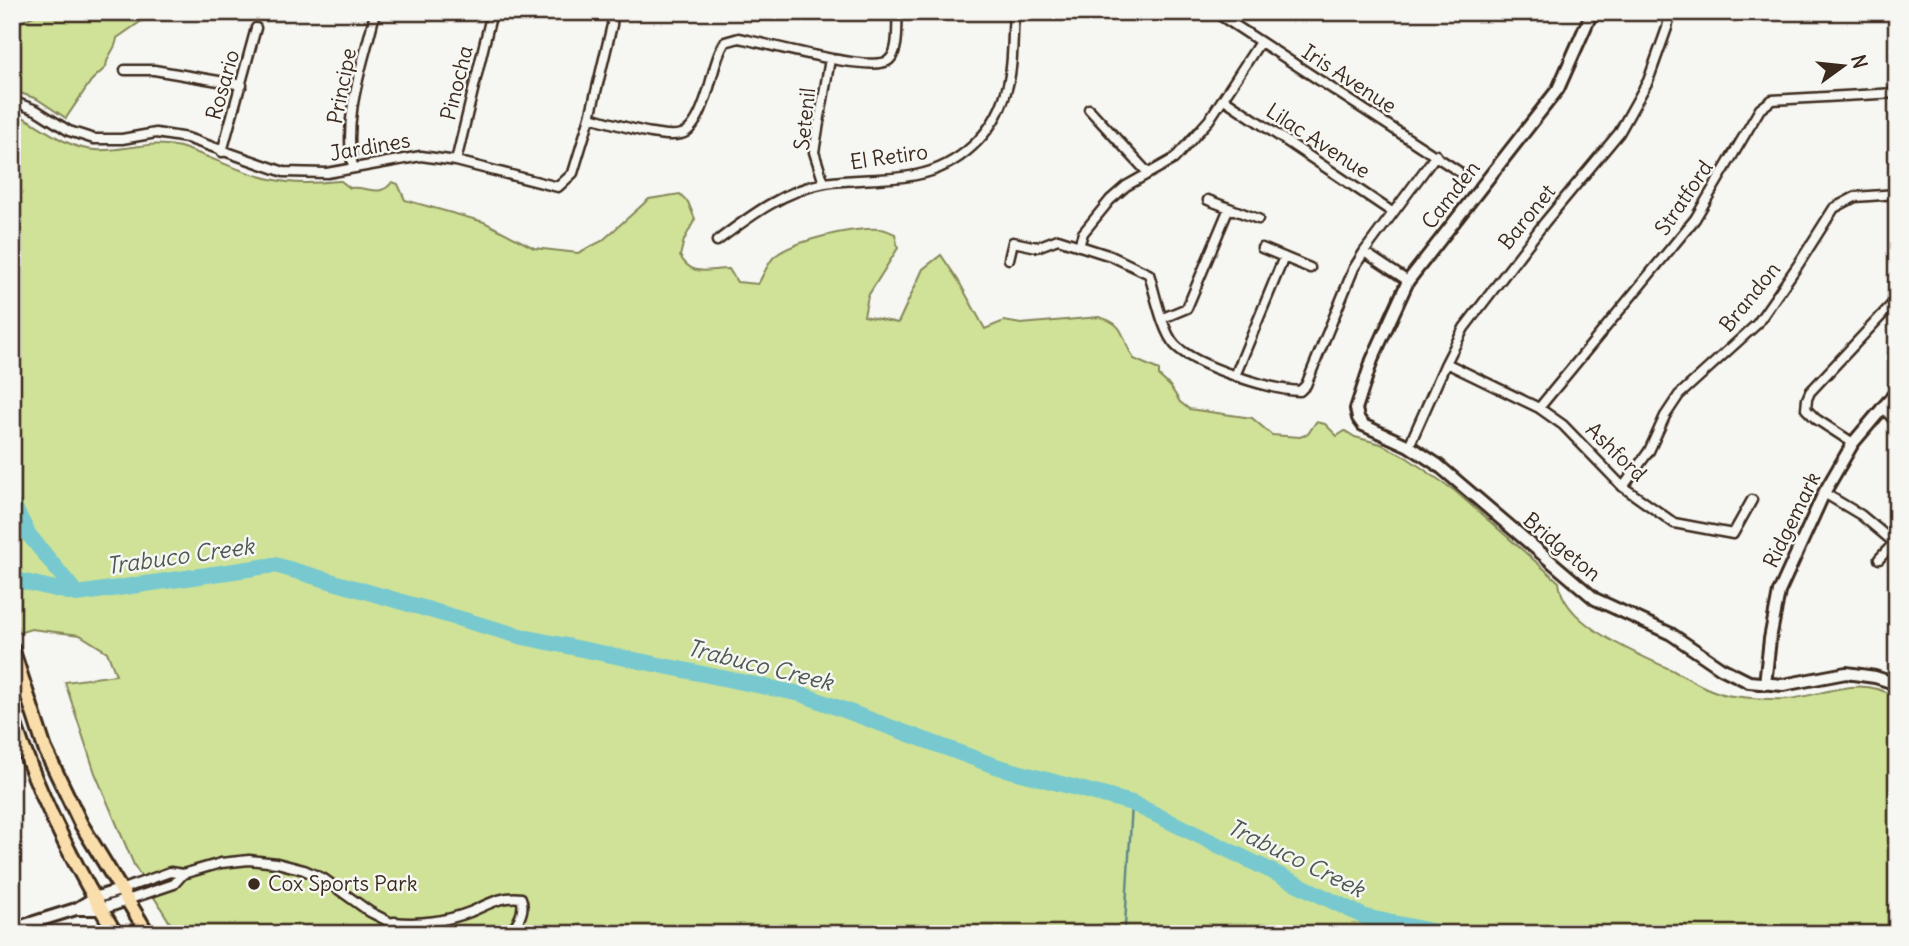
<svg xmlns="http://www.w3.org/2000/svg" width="1909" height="946" font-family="Delius,sans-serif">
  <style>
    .green { fill: #cfe297; stroke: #85865a; stroke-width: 2 }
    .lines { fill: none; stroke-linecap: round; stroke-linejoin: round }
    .stream { stroke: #608988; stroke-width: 2.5 }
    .river { stroke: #78c9cf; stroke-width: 16 }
    .street-casing { stroke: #3b2a1e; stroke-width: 13 }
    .secondary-casing { stroke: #3b2a1e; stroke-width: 16 }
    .primary-casing { stroke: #3b2a1e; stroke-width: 18 }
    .street { stroke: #f6f6f2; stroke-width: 8 }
    .secondary { stroke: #f6f6f2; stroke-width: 10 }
    .primary { stroke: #f9ddab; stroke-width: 12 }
    .poi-dot { fill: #3b2a1e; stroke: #f6f6f2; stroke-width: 2.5 }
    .labels { text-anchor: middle; stroke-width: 5; stroke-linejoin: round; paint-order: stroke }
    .street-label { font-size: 21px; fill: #3b2a1e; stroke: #f6f6f2 }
    .poi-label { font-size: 21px; fill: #3b2a1e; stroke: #f6f6f2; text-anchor: start }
    .water-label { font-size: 23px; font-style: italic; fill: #4d5a53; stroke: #f6f6f2 }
  </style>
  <rect width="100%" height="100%" fill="#f6f6f2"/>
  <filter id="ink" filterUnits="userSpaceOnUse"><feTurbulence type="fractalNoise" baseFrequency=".0143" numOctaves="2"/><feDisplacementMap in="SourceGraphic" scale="14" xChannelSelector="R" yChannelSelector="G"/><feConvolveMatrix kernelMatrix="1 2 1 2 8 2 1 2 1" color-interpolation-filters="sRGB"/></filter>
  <g filter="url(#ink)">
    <path class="green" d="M42,12H186L143,20L117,38C116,50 107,54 106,67L91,81L66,118L37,99L12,90V54L15,42L12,26Z
      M12,112C40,123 63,148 95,150C124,152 151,139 180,147C210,156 240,173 271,179C295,185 317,183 341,181L350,188C367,186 381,198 392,182L398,184L405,200L484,222L534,248L578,253L602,241L649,199L680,194L688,202L695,219L684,240L680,256C693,278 707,269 729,269L737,282L758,284C763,276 768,262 775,256C796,240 853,227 880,229C885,229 890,232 895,234L898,248L868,296L864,316L898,323L923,269L941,255L958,280L985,329L1004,321L1021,324L1099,317C1127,324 1121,339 1134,359L1159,370V376L1170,386L1180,402L1189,409L1252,418L1272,435L1300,437L1308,434L1316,422L1325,424L1337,436L1345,431L1355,437L1381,444L1406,457L1455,491L1559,582C1562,625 1640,655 1674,671C1691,680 1713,694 1733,696C1750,698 1770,700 1787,699C1824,696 1860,673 1897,698V934H177L134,865L95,773L65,682L116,675L107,652L80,635L31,629L12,635Z"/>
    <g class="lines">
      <path class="stream" d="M1125,926L1132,803"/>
      <path class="river" d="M12,503L29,535L77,594
        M12,579L77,594L275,565L523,637L801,694L995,766L1132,803L1365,917L1446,934"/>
      <defs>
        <path id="street" d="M1221,16L1458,171
          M125,70H154L242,85
          M1224,99L1392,212
          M12,101L36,110L69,131L94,139H122L156,133L187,138L284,172L327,173L421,156L456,161L558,187L573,173L590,117L612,25L613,12
          M1089,109L1148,173
          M590,117C610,122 670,143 686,132C697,124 703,106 707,94C713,76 715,58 725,42L739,38C764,43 873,74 889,60C900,50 896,26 898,12
          M222,152L256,28
          M456,161L492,12
          M353,167C342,116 364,62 375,13
          M824,183L814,152L830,59
          M1208,200L1258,219
          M717,241C749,217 784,190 825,183C855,178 886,181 916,175C958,167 994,134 1006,92C1014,67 1012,38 1014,12
          M1079,246L1083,233L1110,200L1126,186L1174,159L1209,120L1260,42
          M1262,248L1310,268
          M1364,252L1408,281
          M1009,259L1013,242L1037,247L1058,239L1111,256L1149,274C1155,293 1162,331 1175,345C1195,366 1271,390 1300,391L1306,385L1354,268L1364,252L1436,155
          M1163,318L1187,308L1229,208
          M1446,363L1539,408L1563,425L1623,487L1674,523L1733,534L1752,500
          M1235,376L1284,257
          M1882,406L1897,424
          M1539,408L1695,219L1760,109L1772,100L1897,93
          M1853,443L1816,419L1806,409L1807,399L1810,392L1897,299
          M1409,446L1446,363L1464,328L1545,222L1619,133L1648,81L1667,28L1670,12
          M1623,487L1649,451L1665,416L1679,395L1757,324L1798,265L1834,208L1855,197L1897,194
          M1824,493L1861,515L1897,545
          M1879,559L1894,543
          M120,890L170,872L183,874L221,863L249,860L277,863L304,870L324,879L370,912L413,934
          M127,900L174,884L183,874
          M394,922C419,925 447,921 470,912C487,905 502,895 521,898C526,911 517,928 504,934"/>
        <path id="secondary" d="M1592,12L1558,89L1408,281L1372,360L1356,409L1358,418L1363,425L1409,446L1438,465L1595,599L1671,634L1721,668L1749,682L1783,685L1846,673L1875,677L1897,684
          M1765,684L1770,639L1779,592L1824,493L1853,443L1897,391
          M76,909H101L127,900
          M12,929L76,909L94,898L120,890"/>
        <path id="primary" d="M12,648L45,749L81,824L148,934
          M12,716C37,792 74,866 116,934"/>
      </defs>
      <use href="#street" class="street-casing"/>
      <use href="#secondary" class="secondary-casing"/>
      <use href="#primary" class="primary-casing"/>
      <use href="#street" class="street"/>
      <use href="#secondary" class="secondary"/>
      <use href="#primary" class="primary"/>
    </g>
  </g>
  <circle class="poi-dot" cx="254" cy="884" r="7"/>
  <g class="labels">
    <g class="street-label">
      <text transform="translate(1349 79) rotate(33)" y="7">Iris Avenue</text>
      <text transform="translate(457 83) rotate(-76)" y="7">Pinocha</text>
      <text transform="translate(223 85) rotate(-74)" y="7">Rosario</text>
      <text transform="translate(342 86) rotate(-79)" y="7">Principe</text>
      <text transform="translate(805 119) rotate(-84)" y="7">Setenil</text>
      <text transform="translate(1318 141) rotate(33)" y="7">Lilac Avenue</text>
      <text transform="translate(370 147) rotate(-10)" y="7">Jardines</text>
      <text transform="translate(889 157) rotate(-8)" y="7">El Retiro</text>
      <text transform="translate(1451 195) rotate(-52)" y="7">Camden</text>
      <text transform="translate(1684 198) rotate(-56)" y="7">Stratford</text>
      <text transform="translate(1527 217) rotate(-51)" y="7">Baronet</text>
      <text transform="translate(1750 297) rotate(-51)" y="7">Brandon</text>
      <text transform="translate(1616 452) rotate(44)" y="7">Ashford</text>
      <text transform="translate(1792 520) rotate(-64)" y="7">Ridgemark</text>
      <text transform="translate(1562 547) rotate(40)" y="7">Bridgeton</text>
    </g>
    <g class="poi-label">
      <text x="268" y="891">Cox Sports Park</text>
    </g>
    <g class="water-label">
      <text transform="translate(180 556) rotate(-8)" y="8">Trabuco Creek</text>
      <text transform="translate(760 665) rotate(14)" y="8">Trabuco Creek</text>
      <text transform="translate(1296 858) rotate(26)" y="8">Trabuco Creek</text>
    </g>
  </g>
  <rect width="1909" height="946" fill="none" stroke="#f6f6f2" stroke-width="42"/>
  <rect x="21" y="21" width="1867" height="904" fill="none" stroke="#3b2a1e" stroke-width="2.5" filter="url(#ink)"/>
  <g transform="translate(1843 66) rotate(75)" stroke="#f6f6f2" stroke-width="5" paint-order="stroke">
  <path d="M0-5L12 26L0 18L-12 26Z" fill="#3b2a1e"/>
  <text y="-10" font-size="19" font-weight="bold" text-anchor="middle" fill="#3b2a1e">N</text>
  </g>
</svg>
